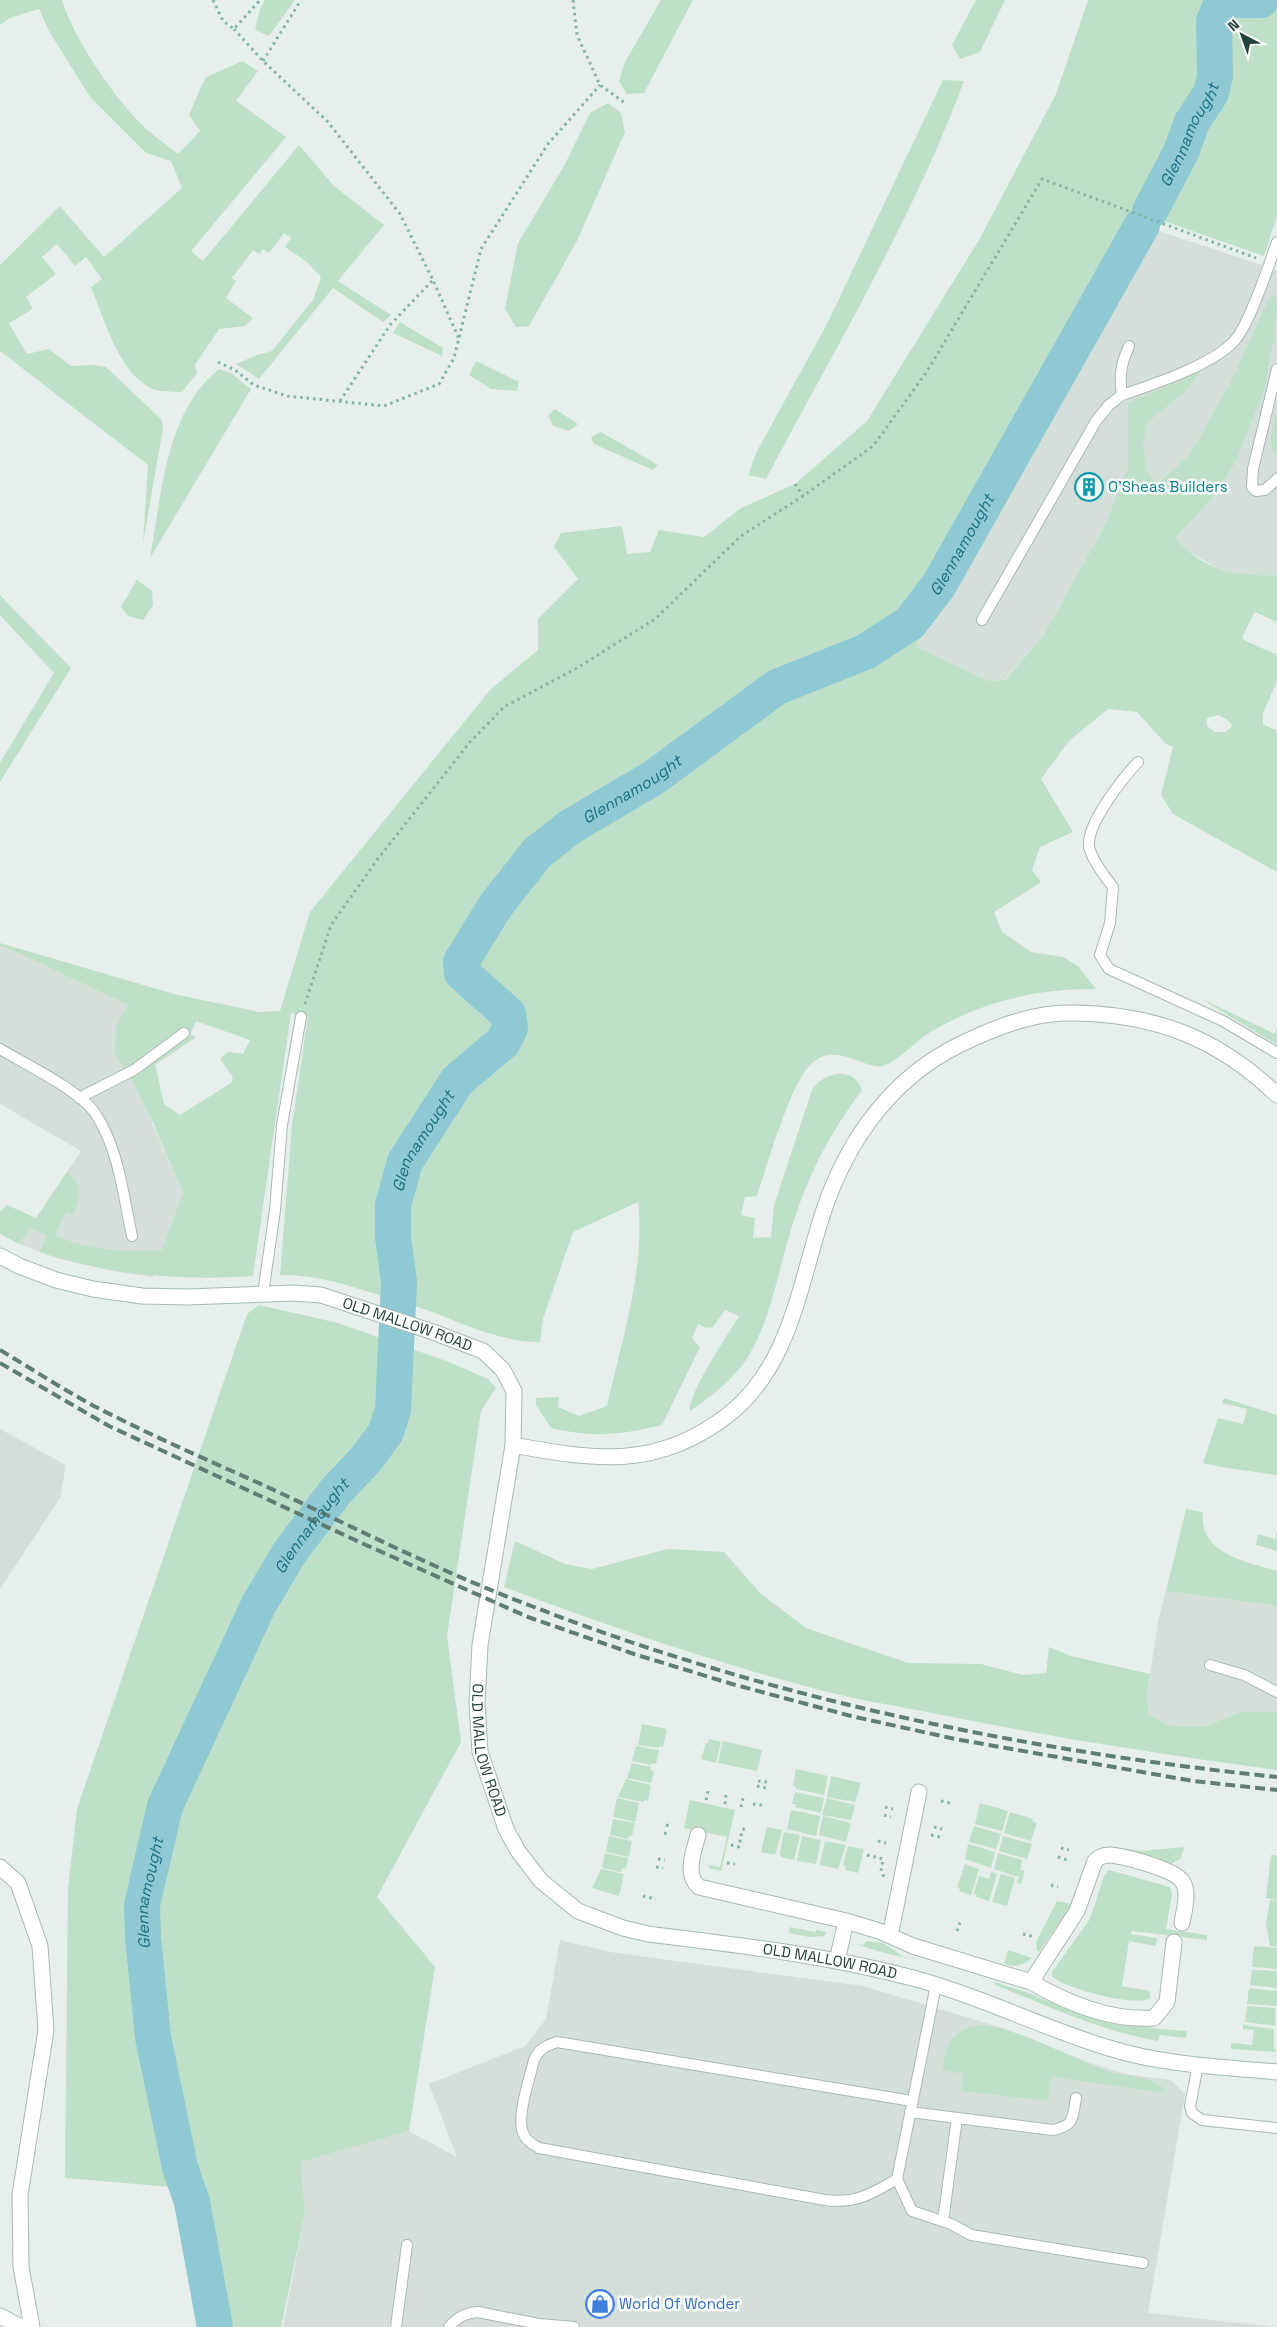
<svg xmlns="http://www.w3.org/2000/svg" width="1277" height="2327" font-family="'Space Grotesk',sans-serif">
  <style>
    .built { fill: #d4dfda }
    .green { fill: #bfe0c8; fill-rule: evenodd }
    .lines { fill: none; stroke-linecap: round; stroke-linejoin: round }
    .river { stroke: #8ec9d4; stroke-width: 36 }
    .lane-casing { stroke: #a8b8b2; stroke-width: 12 }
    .street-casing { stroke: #a8b8b2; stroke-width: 17 }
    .secondary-casing { stroke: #a4bbb3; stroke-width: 17 }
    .path { stroke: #86b3a5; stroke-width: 3; stroke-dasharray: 2.5 4; stroke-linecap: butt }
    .lane { stroke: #fff; stroke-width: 10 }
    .street { stroke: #fff; stroke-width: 15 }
    .secondary { stroke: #fff; stroke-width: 15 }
    .rail { stroke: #5f7d75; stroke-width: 4; stroke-dasharray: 10 5; stroke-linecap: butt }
    .labels { text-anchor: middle; stroke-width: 5; stroke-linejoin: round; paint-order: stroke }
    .culture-label { font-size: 15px; fill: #0d838f; stroke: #f7fbf9; text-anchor: start }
    .street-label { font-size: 15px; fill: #24423a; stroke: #f7fbf9 }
    .shop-label { font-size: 15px; fill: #366cbe; stroke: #f7fbf9; text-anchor: start }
    .water-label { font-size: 16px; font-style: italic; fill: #1c6f80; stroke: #f7fbf9 }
  </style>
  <rect width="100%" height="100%" fill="#e6efeb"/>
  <path class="built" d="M1150,228L1277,270V575L1248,576L1219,569L1186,550L1159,520L1106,523L1043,636L1004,680L989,681L915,647L936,602Z
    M0,946L20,954L128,1005L196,1021L190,1034L196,1037L133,1080L183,1193L153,1277L112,1271L56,1258L19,1244L81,1151L0,1104Z
    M0,1429L66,1465L60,1498L0,1589Z
    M1166,1591L1277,1606V1712H1240L1203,1727L1170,1726L1149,1714L1147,1697L1158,1621Z
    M560,1940L610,1952L863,1986L1003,2028L1090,2063L1126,2074L1171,2080L1185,2094L1148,2313L1277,2327H283L305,2213L301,2162L409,2131L457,2157L429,2084L525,2046L546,2019Z"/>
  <path class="green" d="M0,0H62C74,39 113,96 142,125C153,136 166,144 178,154L200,131L189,115L205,78L242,61L258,71L236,101L286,137L191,251L203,261L299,145L334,186L384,225L338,281L391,315L383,322L333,288L259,379L236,364L257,355L272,351L313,300L321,277L307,262L285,247L291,238L284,233L269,253L263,249L259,254L253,250L232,278L236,281L226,298L253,318L245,326L219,329L195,365L197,373L182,392C176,392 160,392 153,389C119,375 104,318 91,287L102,279L86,257L75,266L57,244L42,257L56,274L26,297L33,309L9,323L27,354L49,349L71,366L94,365L106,367L161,419L163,428L143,543L148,465L0,351V265L60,206L104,257L182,188L171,161L146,153L90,97L49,31L39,9L10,18L0,25Z
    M265,0H295L269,36L255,30L260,9Z
    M661,0H693L644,93L627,94L619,81L625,62Z
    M976,0H1005L980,52L960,59L952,45Z
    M1088,0H1277V216L1264,256L1155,218L936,602L916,647L989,681L1005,680L1043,636L1106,523L1128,468V403L1200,372L1188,389L1148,422L1143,443L1147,470L1157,484L1189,456L1229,386L1272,292L1277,301V315L1265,389L1235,463L1215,495L1175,538C1203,570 1236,577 1277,575V622L1255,612L1242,637L1244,640L1277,655V681L1263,713V724L1277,731V872L1173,814L1161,795L1173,747L1166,744L1137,712L1108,709L1069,741L1041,779L1073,832L1040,847L1032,870L1041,882L994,912L1002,932L1031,952L1063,957L1078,966L1096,989C1038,988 982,1002 932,1031C916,1040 902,1059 883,1066C866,1071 836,1040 811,1064C790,1084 767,1166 757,1196L745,1197L741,1215L755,1218L753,1238L771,1237L774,1205L812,1090C823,1072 854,1065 862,1090C831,1132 812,1167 795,1217C779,1263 773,1318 746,1360C732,1381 710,1397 690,1411C688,1392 728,1335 739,1316L725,1310L713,1327L706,1328L698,1324L692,1338L700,1347L662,1425C620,1435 594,1438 551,1428L536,1405V1398L559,1397L558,1407L579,1416L607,1406C621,1343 646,1266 638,1202L573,1232L543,1319L540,1342C500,1342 464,1324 427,1310C410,1304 393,1300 376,1294C343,1284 314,1274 280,1275L292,1126L308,1016L301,1017L291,1013L253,1276C181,1281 109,1275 40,1252L47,1235L30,1228L19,1244L0,1234V1211L7,1205L36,1218L67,1172C85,1188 80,1195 73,1215L66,1212L55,1235C88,1251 126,1252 162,1250L183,1193L154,1125L132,1080L115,1053L116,1027L128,1005L20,954L0,946V943L174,994L259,1012L280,1011L310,912L490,690L538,650V619L578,579L554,547L561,533L622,526L627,554L650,552L659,530L704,537L741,508L795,484L867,421L979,240L1056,94ZM1218,715L1229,721L1232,726L1226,732H1215L1207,726V718ZM196,1021L250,1040L243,1054L228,1052L220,1059L233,1077L231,1083L180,1115L164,1104L155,1064L196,1037L190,1034Z
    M943,80L964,81C914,217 834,350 766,479L748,475L757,451L826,326Z
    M608,103L621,113L625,132L577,241L529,326L516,327L505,309L518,243L564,166L590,113Z
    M400,322L443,348L442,356L393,333Z
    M476,361L519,382L517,391L491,389L469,375Z
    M219,369L232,374L251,389L150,558C162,494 165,412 219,369Z
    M1277,406V453L1276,455L1270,443Z
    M555,409L578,424L569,431L553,426L548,415Z
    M601,432L658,465L653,470L594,444L591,437Z
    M137,580L152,591L153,605L143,620L128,616L121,607Z
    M0,595L71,668L0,782V763L54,673L0,615Z
    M1200,998L1275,1034L1277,1028V1045Z
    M259,1305L338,1323L449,1362L488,1379L496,1388L481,1411L447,1636L461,1742L377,1897L435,1967L409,2131L301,2162L305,2213L281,2327H218L208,2275L171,2187L65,2178L68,1888L77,1809L247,1314Z
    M1224,1398L1277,1415V1475L1227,1468L1203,1463L1218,1418L1243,1424L1247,1409L1222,1403Z
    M1186,1509L1203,1512C1198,1554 1247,1562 1277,1571V1606L1166,1591Z
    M1277,1530V1551L1256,1545L1258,1534L1275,1539Z
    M515,1541L565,1564L592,1569L668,1549L724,1552L761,1594L806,1628L908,1663L981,1664L1023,1675L1046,1673L1049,1647L1071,1656L1150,1674L1147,1697L1149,1714L1170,1726L1203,1727L1240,1712H1277V1770C1158,1754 1039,1735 922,1711C885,1704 848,1698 812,1688C707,1660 605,1625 504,1587Z
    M642,1724L667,1729L663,1747L659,1746V1748L638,1745Z
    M709,1739L721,1742L716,1763L701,1759L706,1743H708Z
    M723,1741L762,1750L757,1771L718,1763Z
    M636,1746L659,1750L656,1764L652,1763L651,1765L632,1761Z
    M632,1763L651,1767L650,1770L654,1771L651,1783L627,1778Z
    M796,1769L828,1776L824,1795L796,1789V1787L793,1786Z
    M831,1776L861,1783L855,1802L827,1797Z
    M626,1779L651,1785L648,1801L644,1800V1802L618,1797Z
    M795,1792L824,1798L821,1813L795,1807L796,1804H792Z
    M617,1798L639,1803L635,1822L613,1817Z
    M827,1798L855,1805L851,1820L822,1815Z
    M690,1800L735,1810L721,1871L709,1868L708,1865L720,1867L727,1837L684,1828Z
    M980,1803L1008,1811L1002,1831L975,1824Z
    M791,1810L820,1816L816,1836L787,1829Z
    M1010,1812L1033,1819L1032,1821L1037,1823L1031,1841L1004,1833Z
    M823,1816L851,1823L846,1842L819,1835Z
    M613,1819L635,1823L632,1836H629L628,1839L610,1835Z
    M974,1826L1001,1834L996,1849L969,1842Z
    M767,1827L782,1830L775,1855L761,1852Z
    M784,1832L800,1835L794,1860L781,1857L780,1853Z
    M609,1836L632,1841L629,1857L606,1852Z
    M802,1836L821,1840L816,1864L797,1861Z
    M1003,1836L1032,1844L1027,1859L999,1851Z
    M825,1841L846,1845L838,1869L820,1865Z
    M968,1844L995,1852L991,1868L965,1859Z
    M848,1846L864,1849L858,1873L845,1870L846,1866H843Z
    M1108,1846L1140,1851L1185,1847L1180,1859L1171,1864Z
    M605,1853L628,1858L626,1869L622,1868L621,1872L602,1868Z
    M998,1853L1022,1860L1020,1870L1025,1871L1021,1884L1017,1883L1019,1877L994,1869Z
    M1271,1855H1277V1947L1270,1946L1266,1923L1270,1900H1277L1266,1898Z
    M965,1864L979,1869L971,1895L959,1891L960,1888L957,1887Z
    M601,1869L624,1874L619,1896L592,1888Z
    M1109,1870L1170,1887L1172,1894L1166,1929L1207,1935V1940L1132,1931L1131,1934L1157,1938L1156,1946L1129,1941L1122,1986L1150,1991V1998C1138,2008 1062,1988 1052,1976V1972L1090,1919L1104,1876Z
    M991,1872L997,1874L989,1901L976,1897L977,1895L974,1893L979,1876L989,1879Z
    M1001,1874L1015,1878L1007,1906L992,1902Z
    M1057,1901L1072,1904L1039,1952L1037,1950L1036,1942Z
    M790,1927L815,1932L816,1930L827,1932L824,1936L809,1937L789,1933Z
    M866,1941L883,1943L904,1957L931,1963C908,1958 879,1953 857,1944L864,1945Z
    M1254,1946L1277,1948V1969L1252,1967Z
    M1008,1950L1032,1958C1023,1965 1016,1968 1004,1964Z
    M1252,1970L1277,1971V1988L1250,1985Z
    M994,1982L1026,1992L1078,2014L1159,2029L1187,2031L1186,2038L1160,2035L1158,2041C1100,2031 1049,2006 995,1985Z
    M1249,1988L1277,1991V2006L1247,2004Z
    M1247,2006L1275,2008V2026L1245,2022Z
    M983,2025C1021,2029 1070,2058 1107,2071C1122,2076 1162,2077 1166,2093L1052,2077L1048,2101L961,2091L963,2074L942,2070C946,2042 953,2028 983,2025Z
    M1243,2025L1274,2029V2049L1277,2050L1274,2052L1231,2049V2043L1252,2045L1254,2030L1243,2029Z"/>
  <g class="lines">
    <g class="river">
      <path id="s1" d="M1150,211L1181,152L1192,122L1211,93L1215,76L1214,21L1220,7L1233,0H1261"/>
      <path id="s2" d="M215,2327L192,2202L180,2167L153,2037L143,1937L142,1905L165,1806L259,1604L290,1552L336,1491L367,1458L386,1432L393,1410L399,1282L393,1237V1205L405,1162L457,1081L503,1042L510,1028L508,1014L462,973L461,962L496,905L537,853L570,827L653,778L777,687L865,652L910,623L939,585L1142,225"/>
    </g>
    <defs>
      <path id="lane" d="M1277,369L1253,469L1252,487L1256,491L1265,490L1277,479
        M1122,395C1152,385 1215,364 1235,340C1250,323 1269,265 1277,242
        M982,620L1096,421L1109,405L1122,395C1119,376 1121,364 1129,346
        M1138,762C1123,778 1087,823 1089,846C1091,858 1105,877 1113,887L1110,923L1100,955L1109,969L1223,1021L1277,1053
        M0,1049C25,1064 79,1090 95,1113C119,1149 123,1195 132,1236
        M79,1098L134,1070L184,1033
        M263,1294L275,1210L282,1125L301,1017
        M1210,1665L1244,1675L1277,1692
        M936,1985L897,2179L912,2211L951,2224L971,2235L1143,2263
        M1198,2065L1190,2106L1192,2113L1202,2120L1277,2128
        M910,2112L1053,2130C1075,2125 1072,2119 1076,2098
        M897,2179C871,2194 856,2204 825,2200L539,2148C533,2144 527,2142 524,2135C515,2119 530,2078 534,2060C539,2049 545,2046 557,2042L912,2101
        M943,2221L957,2118
        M396,2327L407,2245
        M449,2327C458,2317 465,2313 478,2312L539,2324L574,2327"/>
      <path id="street" d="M513,1445C595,1460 657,1470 728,1415C786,1370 798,1295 818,1229C840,1151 886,1080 961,1044C996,1027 1034,1012 1073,1013C1155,1014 1218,1038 1277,1095
        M698,1835C694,1851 684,1874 699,1887L846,1921
        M0,1867L18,1883L40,1946L46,2030L20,2195L21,2267L32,2327
        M890,1936L919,1792
        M837,1961L846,1921L879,1931L913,1946L1031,1982L1077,1911L1095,1861C1101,1855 1109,1854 1117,1856C1130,1858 1175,1870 1182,1881C1190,1892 1184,1910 1182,1923
        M1031,1982C1067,2003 1111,2021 1154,2018L1167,2002L1174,1942"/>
      <g id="secondary">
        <path id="s3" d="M0,1256L19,1266L56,1280L93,1289L142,1296L187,1297L293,1293L321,1295L433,1332L483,1351L503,1370L514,1391L513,1445L480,1645L477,1703L480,1752L506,1829L518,1851L541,1881L578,1911L623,1928L648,1934C739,1945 832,1956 920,1980C985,1998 1045,2029 1109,2048C1163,2065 1221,2067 1277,2072"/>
        <path d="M0,2316L21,2327"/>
      </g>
    </defs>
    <use href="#lane" class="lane-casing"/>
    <use href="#street" class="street-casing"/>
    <use href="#secondary" class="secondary-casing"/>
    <path class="path" d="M213,0L223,21L234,29L260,0
      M573,0L577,35L600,85L625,103
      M234,29L263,61L328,122L400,214L433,280L459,339
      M263,61L301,0
      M218,362L235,370L254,385L287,396L384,406L439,384L454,358L481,249L548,144L600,85
      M340,401L390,325L433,280
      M795,484L803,496
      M305,1004L331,925L377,860L470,742L504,707L577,668L655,619L741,536L803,496L873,446L926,373L1042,179L1256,258
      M758,1781L767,1782
      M757,1786L766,1788
      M706,1800L708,1791
      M941,1801L950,1803
      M725,1804L726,1795
      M753,1804L762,1805
      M741,1807L743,1798
      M885,1807L893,1809
      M884,1815L891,1817
      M666,1825L672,1826
      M934,1827L942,1829
      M664,1833L670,1835
      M931,1835L940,1837
      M878,1841L886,1843
      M731,1845L739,1847L742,1830L748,1827
      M1061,1848L1069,1850
      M867,1855L883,1859L881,1871L884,1877
      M1058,1857L1067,1860
      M658,1859L665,1860
      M727,1863L735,1864
      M656,1867L663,1868
      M1051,1885L1058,1887
      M643,1896L656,1899
      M957,1931L960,1922
      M1023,1934L1035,1937"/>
    <use href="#lane" class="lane"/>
    <use href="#street" class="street"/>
    <use href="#secondary" class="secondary"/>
    <path class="rail" d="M0,1350C39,1373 77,1399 118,1418C175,1447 234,1471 291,1498C371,1536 451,1576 534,1607C771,1699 1025,1751 1277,1777
      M0,1363L109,1426L366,1545L528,1617L634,1654L732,1684L851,1716L955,1739L1193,1781L1277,1790"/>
  </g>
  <defs>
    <symbol id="building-ring" viewBox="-11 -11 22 22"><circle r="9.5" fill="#f7fbf9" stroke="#0f9aa8" stroke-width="1.5"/><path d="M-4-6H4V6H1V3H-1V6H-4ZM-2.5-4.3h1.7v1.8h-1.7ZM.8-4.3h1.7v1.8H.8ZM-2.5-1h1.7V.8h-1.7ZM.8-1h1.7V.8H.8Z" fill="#0f9aa8"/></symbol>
    <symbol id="shop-ring" viewBox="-11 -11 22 22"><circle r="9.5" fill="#f7fbf9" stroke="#3f7fe0" stroke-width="1.5"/><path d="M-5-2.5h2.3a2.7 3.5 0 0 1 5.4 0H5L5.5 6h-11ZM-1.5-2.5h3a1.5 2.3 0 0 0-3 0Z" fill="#3f7fe0"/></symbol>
  </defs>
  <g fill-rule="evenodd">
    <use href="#building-ring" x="1073" y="471" width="32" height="32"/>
    <use href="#shop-ring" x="584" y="2288" width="32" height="32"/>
  </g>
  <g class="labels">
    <g class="culture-label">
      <text x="1108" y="492">O'Sheas Builders</text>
    </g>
    <g class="street-label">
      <text dy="5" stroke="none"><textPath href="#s3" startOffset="419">OLD MALLOW ROAD</textPath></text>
      <text dy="5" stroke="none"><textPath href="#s3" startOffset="914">OLD MALLOW ROAD</textPath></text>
      <text dy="5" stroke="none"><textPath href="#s3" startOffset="1364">OLD MALLOW ROAD</textPath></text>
    </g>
    <g class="shop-label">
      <text x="619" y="2309">World Of Wonder</text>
    </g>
    <g class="water-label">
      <text dy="6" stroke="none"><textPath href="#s1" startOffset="86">Glennamought</textPath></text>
      <text dy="6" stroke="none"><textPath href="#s2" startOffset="2168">Glennamought</textPath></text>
      <text dy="6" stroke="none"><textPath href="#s2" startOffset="1748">Glennamought</textPath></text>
      <text dy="6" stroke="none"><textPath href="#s2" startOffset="1268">Glennamought</textPath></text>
      <text dy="6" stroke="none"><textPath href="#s2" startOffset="848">Glennamought</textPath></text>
      <text dy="6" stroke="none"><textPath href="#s2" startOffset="442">Glennamought</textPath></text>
    </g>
  </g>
  <g transform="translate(1242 35) rotate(319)" stroke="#f7fbf9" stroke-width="4" paint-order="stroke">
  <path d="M0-4L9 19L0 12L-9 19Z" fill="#24423a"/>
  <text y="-8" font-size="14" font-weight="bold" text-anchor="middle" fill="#24423a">N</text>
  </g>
</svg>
